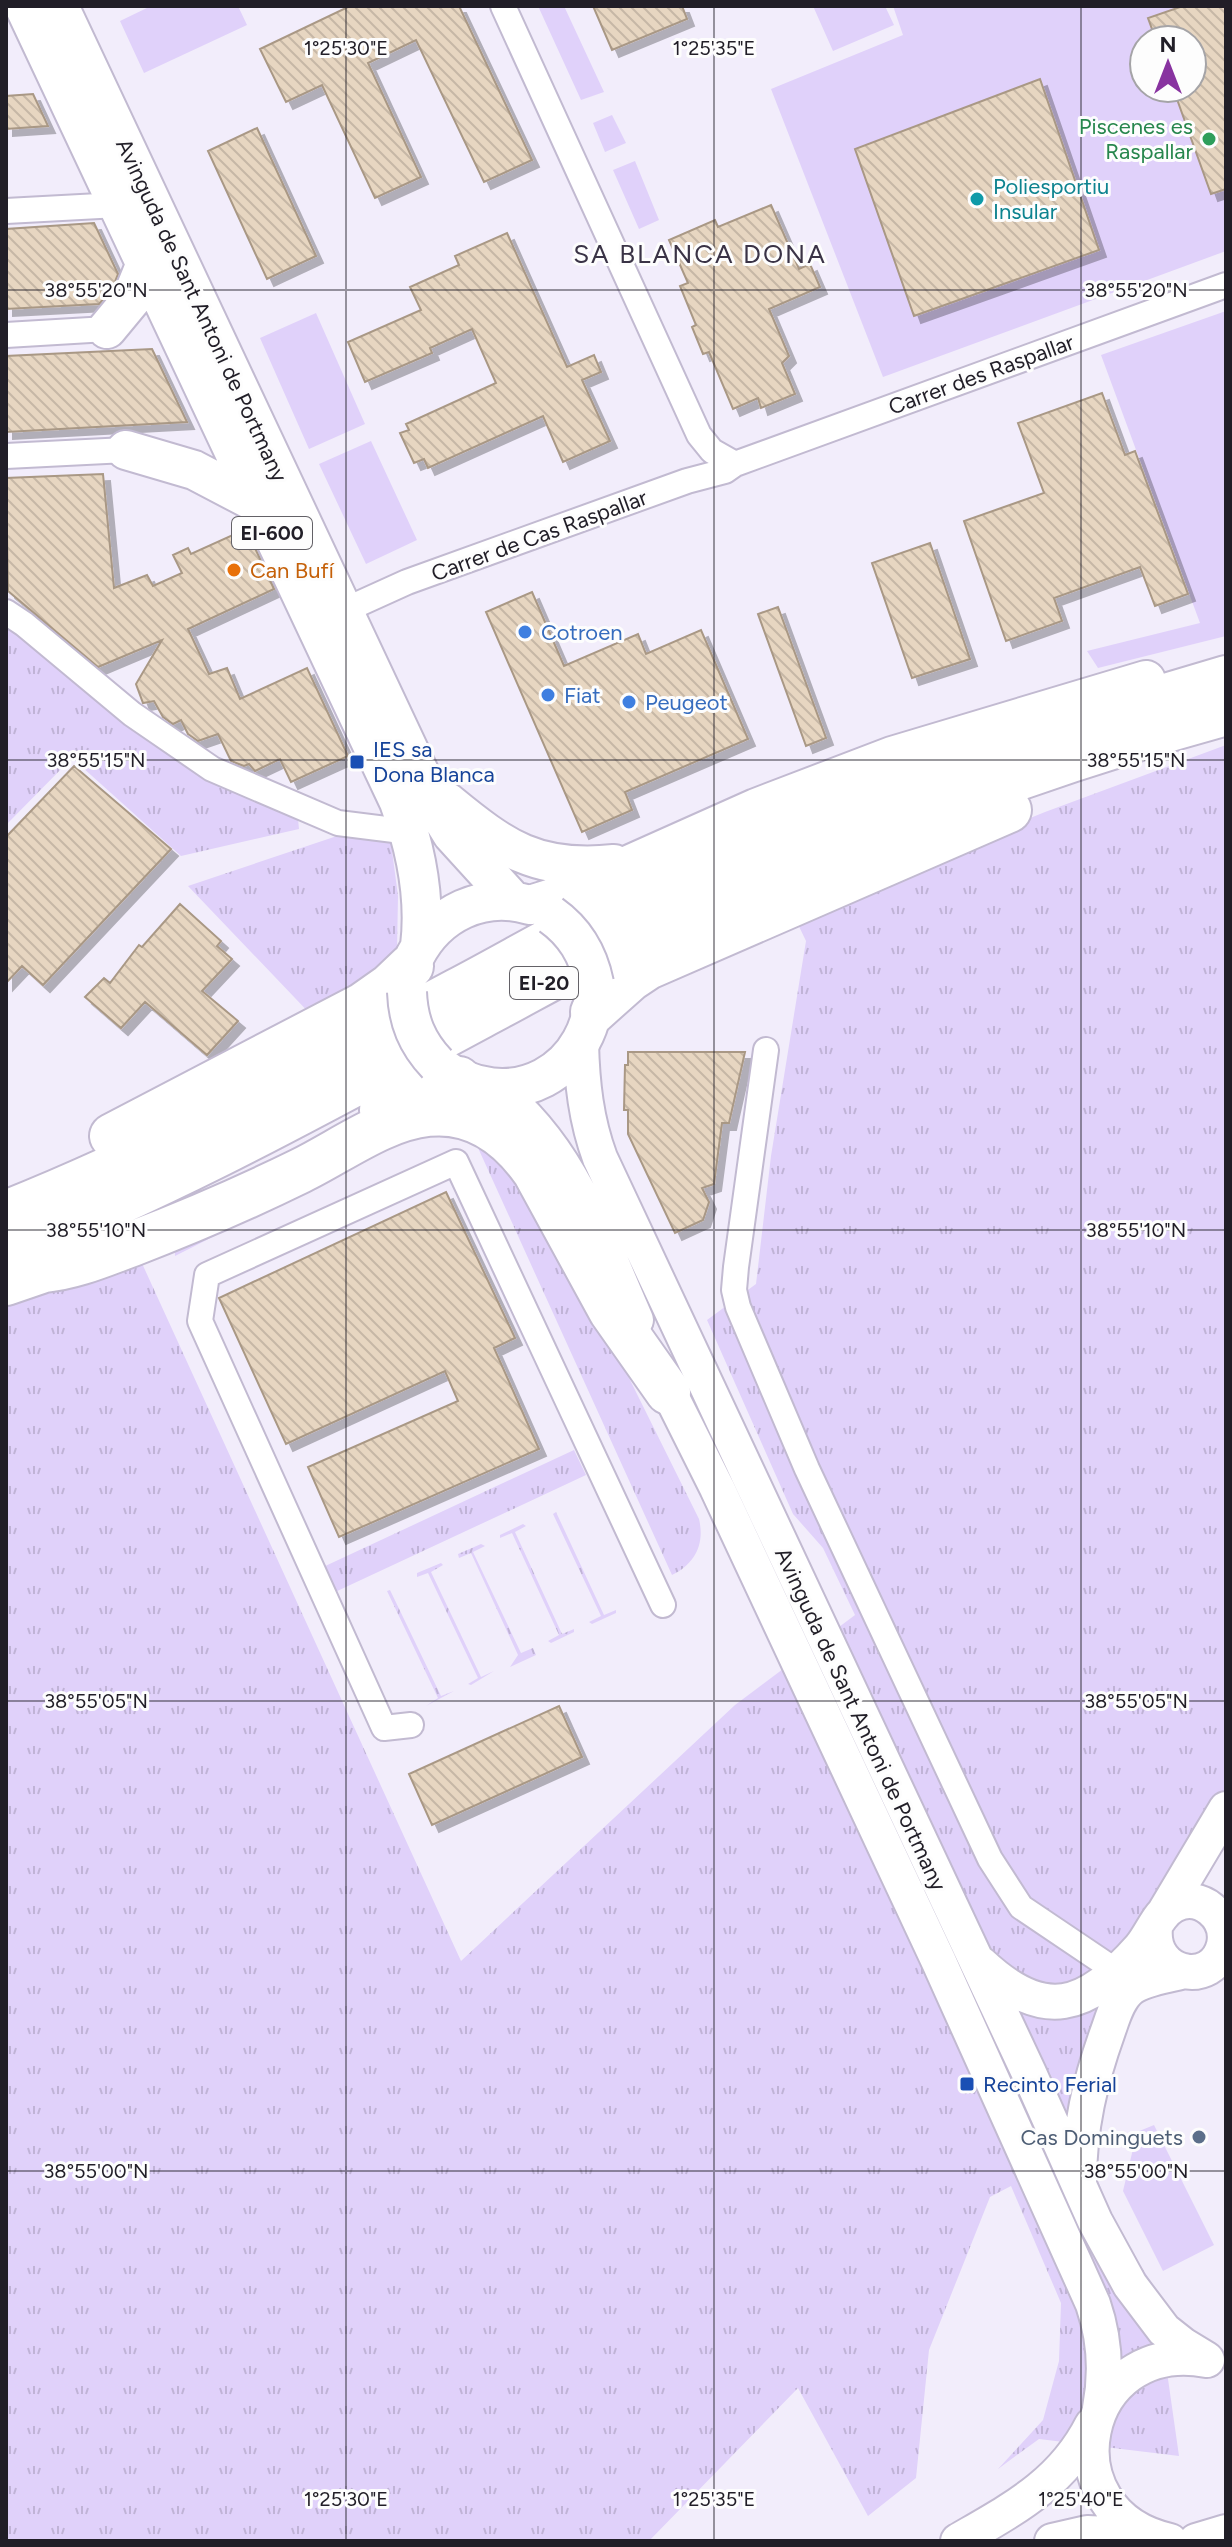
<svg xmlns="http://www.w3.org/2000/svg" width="1232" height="2547" font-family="Figtree,sans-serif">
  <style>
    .grass { fill: url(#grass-tufts) }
    .park { fill: #e0d1fa; fill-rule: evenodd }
    .building { fill: url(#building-back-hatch); stroke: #a99885; stroke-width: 2; filter: url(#shadow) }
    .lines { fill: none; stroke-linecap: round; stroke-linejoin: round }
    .street-casing { stroke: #c2bad1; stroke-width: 28 }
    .secondary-casing { stroke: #c2bad1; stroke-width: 38 }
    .primary-casing { stroke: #c2bad1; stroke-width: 42 }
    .highway-casing { stroke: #c2bad1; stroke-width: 48 }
    .street { stroke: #fff; stroke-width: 24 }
    .secondary { stroke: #fff; stroke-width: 34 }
    .primary { stroke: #fff; stroke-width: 38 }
    .highway { stroke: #fff; stroke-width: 44 }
    .primary-bridge-casing { stroke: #c2bad1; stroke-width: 42; stroke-linecap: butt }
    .primary-bridge { stroke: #fff; stroke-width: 38 }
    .ticks { fill: none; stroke: #211e27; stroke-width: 2; stroke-opacity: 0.45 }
    .leisure-dot { fill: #2e9e5b; stroke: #fdfdfd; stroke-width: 3 }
    .culture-dot { fill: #0f9aa8; stroke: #fdfdfd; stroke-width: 3 }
    .food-dot { fill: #e8710a; stroke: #fdfdfd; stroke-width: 3 }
    .shop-dot { fill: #3f7fe0; stroke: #fdfdfd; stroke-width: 3 }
    .transit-dot { fill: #1a4fb4; stroke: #fdfdfd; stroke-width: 3 }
    .service-dot { fill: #5c6f8a; stroke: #fdfdfd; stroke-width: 3 }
    .labels { text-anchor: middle; stroke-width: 6; stroke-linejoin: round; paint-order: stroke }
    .shield { fill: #fdfdfd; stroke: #636167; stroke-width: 2 }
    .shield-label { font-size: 20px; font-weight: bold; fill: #211e27 }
    .leisure-label { font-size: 22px; fill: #27864d; stroke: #fdfdfd; text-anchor: end }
    .culture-label { font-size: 22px; fill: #0d838f; stroke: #fdfdfd; text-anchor: start }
    .street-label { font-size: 22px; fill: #211e27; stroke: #fdfdfd }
    .food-label { font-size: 22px; fill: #c56008; stroke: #fdfdfd; text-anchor: start }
    .shop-label { font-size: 22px; fill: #366cbe; stroke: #fdfdfd; text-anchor: start }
    .transit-label { font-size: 22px; fill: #164399; stroke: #fdfdfd; text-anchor: start }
    .service-label { font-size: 22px; fill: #4e5e75; stroke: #fdfdfd; text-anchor: end }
    .quarter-label { font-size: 26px; letter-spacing: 2px; fill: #3a3346; stroke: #fdfdfd }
    .ticks-label { font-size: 20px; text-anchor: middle; fill: #211e27; stroke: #fdfdfd; stroke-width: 6; stroke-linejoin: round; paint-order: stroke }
  </style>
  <defs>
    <pattern id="grass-tufts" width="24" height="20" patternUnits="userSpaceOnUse" patternTransform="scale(2)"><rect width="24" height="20" fill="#e0d1fa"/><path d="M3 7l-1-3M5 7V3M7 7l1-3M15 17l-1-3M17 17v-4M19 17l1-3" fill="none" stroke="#c0b3d6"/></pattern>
    <pattern id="building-back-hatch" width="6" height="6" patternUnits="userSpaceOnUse" patternTransform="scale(2)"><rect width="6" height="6" fill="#e7d6c1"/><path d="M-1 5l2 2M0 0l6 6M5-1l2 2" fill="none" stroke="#c6b7a6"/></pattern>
    <filter id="shadow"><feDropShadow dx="7" dy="7" stdDeviation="0" flood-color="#0004"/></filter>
  </defs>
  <rect width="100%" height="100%" fill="#f2edfb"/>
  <path class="grass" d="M6,626L115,714L204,780L298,819L299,829L181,856L72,758L6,825Z
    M1226,745V1842L1159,1950L1120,2035L1095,2127L1098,2181L1118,2231L1155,2288L1179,2456L1039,2439L998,2469L1043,2420L1059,2361L1061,2303L1011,2186L990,2197L929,2350L916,2478L868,2516L798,2388L649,2541H6V1304L140,1259L461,1961L735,1705L855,1615L823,1548L793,1514L707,1320L756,1284L771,1156L806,941L793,914L1045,812Z
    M337,836L391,843L398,896L397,950L358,996L315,1019L188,886Z
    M401,1126L502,1143L573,1265L699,1519C705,1544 695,1564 672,1575L474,1139L420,1132L175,1256L174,1236Z
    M574,1450L586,1475L333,1593L321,1568Z
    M556,1512L604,1615L616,1610V1613L592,1624L589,1622L601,1616L553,1514Z
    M523,1524L526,1526L515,1532L562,1634L574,1629V1632L551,1643L548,1641L559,1635L512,1533L500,1538V1535Z
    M481,1544L485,1546L473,1552L521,1653L533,1648L536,1655L510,1667L518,1655L471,1553L459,1558L458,1554Z
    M441,1563L443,1565L431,1572L481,1677L494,1671L471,1685L468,1684L478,1678L428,1573L417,1577V1573Z
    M390,1590L441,1696L454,1691L426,1706L438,1698L387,1591Z"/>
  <path class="park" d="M151,6H238L247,25L144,73L120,21Z
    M538,6H564L604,92L581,100Z
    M813,6H885L894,25L833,51Z
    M893,6H1226V251L883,377L771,89L903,35ZM1144,40H1192V88H1144Z
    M612,115L626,143L605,152L593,123Z
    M635,161L659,220L639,229L613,170Z
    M1226,311V636L1098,668L1087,651L1200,623L1101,355Z
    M316,313L365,424L309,449L260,338Z
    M371,441L417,540L366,564L319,464Z
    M1154,2125L1214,2245L1163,2271L1123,2191L1137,2132Z"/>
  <path class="building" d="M350,6H459L532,160L484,182L416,40L368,63L421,177L375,198L322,85L286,102L260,49Z
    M593,6H682L687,19L612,50Z
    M1183,6H1226V189L1211,194L1173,88H1192V40H1156L1148,18Z
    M1040,79L1099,250L914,316L855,149Z
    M33,94L48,126L6,129V96Z
    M257,128L316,256L267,279L208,151Z
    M771,205L799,269L810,264L820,287L769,309L789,356L782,363L795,394L761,408L758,398L733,409L709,352L703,354L692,327L696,325L680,286L688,283L669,240L715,220L718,227Z
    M94,223L118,274L112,289L99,304L6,309V229Z
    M507,233L567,367L594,355L601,372L582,380L610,441L563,462L543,416L428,468L424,459L414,463L400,433L409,430L406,424L496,383L472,329L430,348L432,353L365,382L348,342L421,310L410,287L459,265L455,256Z
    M152,349L187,422L6,432V356Z
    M1102,393L1125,455L1135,451L1188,594L1155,606L1140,567L1054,598L1062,621L1006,641L964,521L1044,493L1018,423Z
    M103,474L114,588L147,575L153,586L182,573L173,555L188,548L191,554L246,529L274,589L188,629L209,674L227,668L240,699L307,668L348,756L291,782L280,759L255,771L249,764L244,766L231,761L218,734L198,741L188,734L181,720L173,724L163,717L154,701L143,703L136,684L162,640L98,667L8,591L6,478Z
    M930,543L970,659L912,678L872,563Z
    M532,592L564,666L638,634L646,654L701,630L748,739L625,792L632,810L582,832L486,612Z
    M778,607L826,738L806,746L758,614Z
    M74,766L171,849L43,985L22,966L6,983V837Z
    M180,904L221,941L217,946L232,959L202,991L238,1021L207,1055L145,1002L121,1028L85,997L104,978L110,983L139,945L142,947Z
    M628,1052H745L729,1123H722L714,1184L702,1188L709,1202L703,1220L675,1233L628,1134V1110H624L625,1065H628Z
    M446,1192L515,1338L494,1348L539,1449L339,1537L308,1467L458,1401L445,1371L286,1444L219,1298Z
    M559,1706L582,1757L432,1825L409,1774Z"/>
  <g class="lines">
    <defs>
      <path id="street" d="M503,6L699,435L712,451L735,464
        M6,211L118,205
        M6,335L107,329
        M6,456L126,450
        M343,611L407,582L687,481L725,471L735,464L1226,285
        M6,612L24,624L132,714L212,769L338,823L410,832
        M766,1050L736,1267L734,1290L738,1307L807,1469L990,1859L1021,1907L1116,1971
        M411,1725L384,1728L200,1321L207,1275L456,1162L663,1605"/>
      <path id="secondary" d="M581,1043C582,1083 586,1120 600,1158L1029,2073L1095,2221L1130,2285L1164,2330L1183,2345L1206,2359
        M494,1088C570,1146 599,1236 636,1320
        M659,1372L717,1488L939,1962L1093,2304C1105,2339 1107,2372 1100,2408
        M1164,1913L1226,1809
        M981,1964C1044,2023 1086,2009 1140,1948C1152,1934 1158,1913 1174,1905C1200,1891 1230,1917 1224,1945C1213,1989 1150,1976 1155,1928
        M1079,2182C1079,2128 1090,2081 1108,2031C1113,2017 1118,1998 1131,1988C1145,1978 1167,1976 1184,1971
        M958,2541C1013,2509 1062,2484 1092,2425
        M1052,2541L1087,2533L1149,2536
        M1170,2541C1044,2513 1080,2336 1207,2360
        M1196,2541L1226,2532"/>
      <path id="primary" d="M24,6L399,802C416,849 426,897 420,946
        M59,6L436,808L452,834L513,901
        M107,329L131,300L146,263
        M126,450L194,470L259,504
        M447,802C504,849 537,872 614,864
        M530,905L559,896L756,808L892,756L1146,680
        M415,956C437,913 483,891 530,905
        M437,1064C508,1120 598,1072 594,983"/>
      <path id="highway" d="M593,1012L630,979L648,967L1009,810
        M382,1110L430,1084L459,1079
        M112,1136L363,1005L390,986L411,966
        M6,1213C162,1151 309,1070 457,991C503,967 547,941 593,918C796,818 1010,741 1226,678
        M6,1250C171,1186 326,1099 481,1016C525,993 568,968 612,947C809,852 1015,771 1226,713
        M44,1270C75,1267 102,1255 132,1244C189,1222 245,1198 300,1171C341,1151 382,1119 428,1114C474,1109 510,1136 535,1172L611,1311L668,1392
        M6,1283L44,1270L71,1258"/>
    </defs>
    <use href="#street" class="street-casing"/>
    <use href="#secondary" class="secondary-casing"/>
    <use href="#primary" class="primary-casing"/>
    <use href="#highway" class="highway-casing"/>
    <use href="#street" class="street"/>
    <use href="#secondary" class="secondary"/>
    <use href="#primary" class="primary"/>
    <use href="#highway" class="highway"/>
    <defs>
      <path id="primary-bridge" d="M551,915C575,932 588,954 594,983
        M407,992C408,1021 417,1043 437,1064"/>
    </defs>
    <use href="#primary-bridge" class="primary-bridge-casing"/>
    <use href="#primary-bridge" class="primary-bridge"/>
  </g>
  <path class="ticks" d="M346,6V2541M714,6V2541M1081,6V2541M6,290H1226M6,760H1226M6,1230H1226M6,1701H1226M6,2171H1226"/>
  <circle class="leisure-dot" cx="1209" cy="139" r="8"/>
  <circle class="culture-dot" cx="977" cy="199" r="8"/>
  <circle class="food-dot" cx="234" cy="570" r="8"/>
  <g class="shop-dot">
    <circle cx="525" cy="632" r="8"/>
    <circle cx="548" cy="695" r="8"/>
    <circle cx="629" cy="702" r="8"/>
  </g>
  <g class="transit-dot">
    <rect x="349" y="754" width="16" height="16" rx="4"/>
    <rect x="959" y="2076" width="16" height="16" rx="4"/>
  </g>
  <circle class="service-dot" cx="1199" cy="2137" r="8"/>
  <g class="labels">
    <g class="shield">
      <rect x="232" y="517" width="80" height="32" rx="6"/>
      <rect x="510" y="967" width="68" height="32" rx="6"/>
    </g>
    <g class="shield-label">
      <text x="272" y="540">EI-600</text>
      <text x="544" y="990">EI-20</text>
    </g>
    <g class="leisure-label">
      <text x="1193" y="134">Piscenes es<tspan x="1193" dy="25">Raspallar</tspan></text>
    </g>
    <g class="culture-label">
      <text x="993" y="194">Poliesportiu<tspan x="993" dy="25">Insular</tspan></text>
    </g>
    <g class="street-label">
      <text transform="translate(202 310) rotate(65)" y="8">Avinguda de Sant Antoni de Portmany</text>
      <text transform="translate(981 374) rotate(-20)" y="8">Carrer des Raspallar</text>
      <text transform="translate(539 535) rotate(-20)" y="8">Carrer de Cas Raspallar</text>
      <text transform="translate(861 1719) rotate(65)" y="8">Avinguda de Sant Antoni de Portmany</text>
    </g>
    <g class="food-label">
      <text x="250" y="578">Can Bufí</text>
    </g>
    <g class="shop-label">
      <text x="541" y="640">Cotroen</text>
      <text x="564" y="703">Fiat</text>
      <text x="645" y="710">Peugeot</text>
    </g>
    <g class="transit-label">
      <text x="373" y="757">IES sa<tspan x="373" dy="25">Dona Blanca</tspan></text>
      <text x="983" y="2092">Recinto Ferial</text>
    </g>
    <g class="service-label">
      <text x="1183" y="2145">Cas Dominguets</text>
    </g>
    <g class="quarter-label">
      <text x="700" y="263">SA BLANCA DONA</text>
    </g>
  </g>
  <g class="ticks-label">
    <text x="346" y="55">1°25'30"E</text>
    <text x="714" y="55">1°25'35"E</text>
    <text x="96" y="297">38°55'20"N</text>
    <text x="1136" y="297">38°55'20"N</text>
    <text x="96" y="767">38°55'15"N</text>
    <text x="1136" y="767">38°55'15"N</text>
    <text x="96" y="1237">38°55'10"N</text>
    <text x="1136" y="1237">38°55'10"N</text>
    <text x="96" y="1708">38°55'05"N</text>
    <text x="1136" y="1708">38°55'05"N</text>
    <text x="96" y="2178">38°55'00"N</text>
    <text x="1136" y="2178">38°55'00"N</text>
    <text x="346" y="2506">1°25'30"E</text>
    <text x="714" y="2506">1°25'35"E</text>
    <text x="1081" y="2506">1°25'40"E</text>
  </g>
  <rect width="1232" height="2547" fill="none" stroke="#211e27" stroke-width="16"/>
  <g transform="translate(1168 64)"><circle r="38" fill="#fdfdfd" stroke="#a5a4a7" stroke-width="2"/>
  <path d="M0-6L14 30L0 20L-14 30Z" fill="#8833a0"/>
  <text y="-12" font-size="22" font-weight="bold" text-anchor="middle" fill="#211e27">N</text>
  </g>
</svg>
